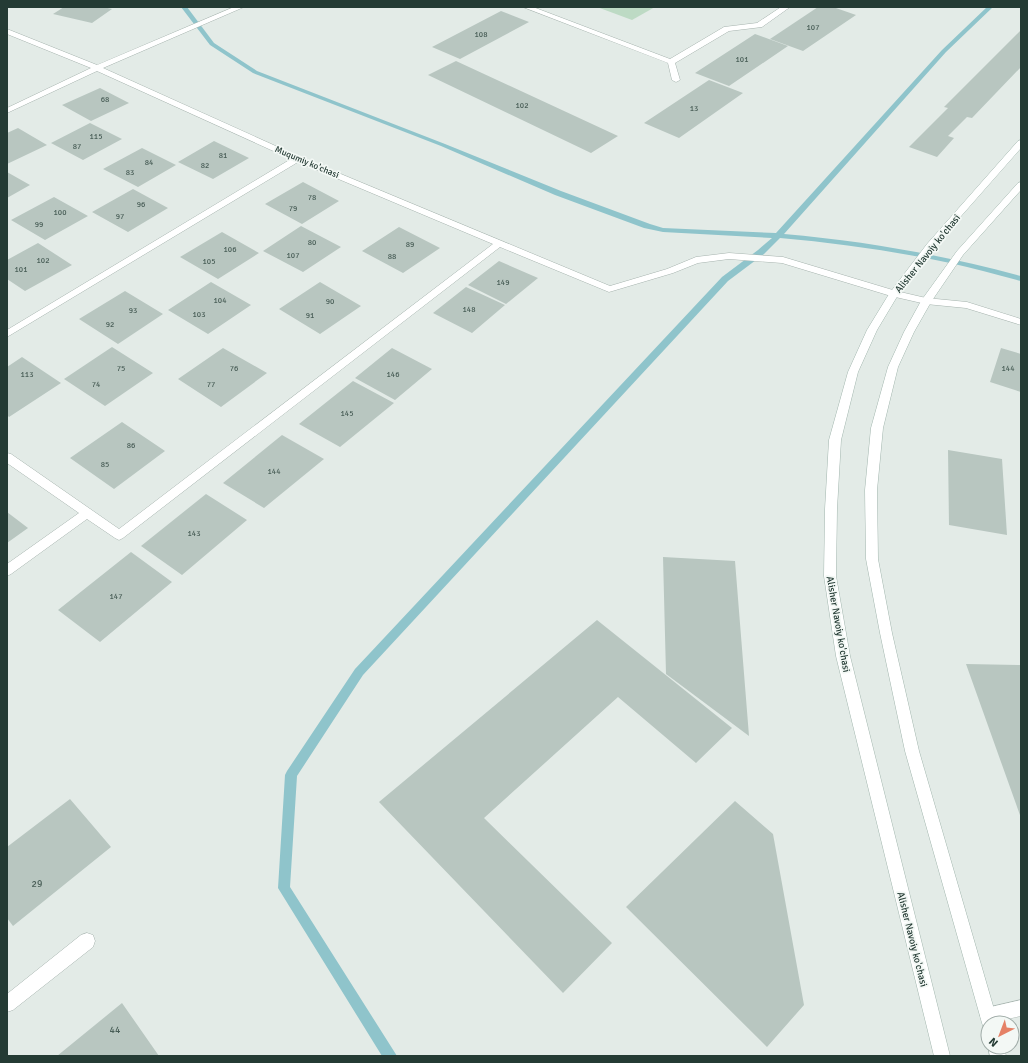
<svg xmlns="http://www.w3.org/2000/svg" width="1028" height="1063" font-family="Signika,sans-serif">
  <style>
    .green { fill: #bddac4 }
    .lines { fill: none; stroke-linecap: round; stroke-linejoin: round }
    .stream { fill: #8fc4cb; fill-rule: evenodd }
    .building { fill: #b8c6c0 }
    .street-casing { stroke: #a6b3ae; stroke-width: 1 }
    .secondary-casing { stroke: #a2b6ae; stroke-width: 1 }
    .street { fill: #fff; fill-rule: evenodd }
    .secondary { fill: #fff; fill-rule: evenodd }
    .labels { text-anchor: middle; stroke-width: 3.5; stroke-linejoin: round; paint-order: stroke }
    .number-label { font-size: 8px; fill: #495e57 }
    .far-street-label { font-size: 9px; fill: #243b34; stroke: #f3f8f5 }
    .street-label { font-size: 10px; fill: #243b34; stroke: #f3f8f5 }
    .near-number-label { font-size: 10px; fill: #495e57 }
  </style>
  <rect width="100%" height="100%" fill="#e3ebe7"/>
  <path class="green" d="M597,7H655L632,20Z"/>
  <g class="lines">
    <path class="stream" d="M181,7H187L214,43L257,71L445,144L561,191L650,224L663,228L776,233L942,50L987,7H993L946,52L784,234C865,241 943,255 1021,276V281C997,275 974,268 950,263C894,251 837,243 780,238L764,254L728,281L363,675L297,776L290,887L397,1056H382L278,888L285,775L287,771L355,669L722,277L758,250L772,238L663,232L644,228L555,195L441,146L253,73L210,45Z"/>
  </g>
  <path class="building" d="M64,7H103L112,9L92,23L53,14Z
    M818,7H833L856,15L803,51L770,39Z
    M501,11L529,22L460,59L432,47Z
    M1021,30V67L972,118L967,117L948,136L954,138L937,157L909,147L948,108L944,107Z
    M755,34L788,46L729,86L695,73Z
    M456,61L618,136L591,153L428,75Z
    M709,80L743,93L679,138L644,123Z
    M100,88L129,103L91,121L62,105Z
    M90,123L122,139L83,160L51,143Z
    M18,128L47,145L7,164V133Z
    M214,141L249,158L213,179L178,162Z
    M142,148L176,165L138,187L103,169Z
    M7,172L30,185L7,198Z
    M303,182L339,201L302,224L265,204Z
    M133,189L168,208L128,232L92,212Z
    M54,197L88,216L45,240L11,220Z
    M301,226L341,247L303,272L263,251Z
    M399,227L440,248L403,273L362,251Z
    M222,232L259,253L218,279L180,257Z
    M38,243L72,265L25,291L7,279V260Z
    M499,261L538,278L506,304L468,285Z
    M211,282L251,305L208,334L168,310Z
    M320,282L361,306L320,334L279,309Z
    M466,287L505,305L472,333L433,313Z
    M125,291L163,314L118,344L79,319Z
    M112,347L153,373L105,406L64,379Z
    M223,348L267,373L221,407L178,379Z
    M392,348L432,369L395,400L355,378Z
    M1001,348L1021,354V392L990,382Z
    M22,357L61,383L9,417L7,415V367Z
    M353,381L394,403L340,447L299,424Z
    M122,422L165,451L114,489L70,458Z
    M282,435L324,459L264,508L223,483Z
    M948,450L1002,459L1007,535L949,525Z
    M206,494L247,520L182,575L141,546Z
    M7,512L28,528L7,543Z
    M131,552L172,582L100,642L58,610Z
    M663,557L735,561L749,736L666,674Z
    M597,620L732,728L696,763L618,697L484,818L612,943L563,993L379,802Z
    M966,664L1021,665V818Z
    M70,799L111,847L13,926L7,918V847Z
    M735,801L773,834L804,1005L767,1047L626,907Z
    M122,1003L159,1056H57Z"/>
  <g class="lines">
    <defs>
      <path id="street" d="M234,7H244L103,68L300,157L610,286L667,269L696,257L729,253L783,257L896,291L926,298L967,302L1021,319V325L966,308L926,304L891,296L782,263L729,259L698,263L673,273L609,292L500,247L123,538L119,540L115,538L87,519L11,574L7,576V564L79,513L7,463V453L11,454L119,529L493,244L298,162L7,337V330L291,159L97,71L7,113V108L91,68L7,34V29L97,65Z
        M523,7H533L670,59L724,27L757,23L781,7H790L762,27L729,31L675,63L680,80L676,82L672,80L668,63Z
        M87,933L93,935L95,941L93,947L13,1010L7,1012V994L81,935Z
        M1021,1000V1016L988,1023L982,1021L980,1015L982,1009Z"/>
      <path id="secondary" d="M1021,140V148L933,248L898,295L877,330L858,372L841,440L837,509L836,576L850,656L950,1056H934L836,656L824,576L825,509L829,440L848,372L867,330L889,294L927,244L1018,141Z
        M1021,182V190L963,255L931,302L914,332L898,367L883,428L877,490L878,559L892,633L919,751L998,1023H988V1030L984,1029L982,1023L905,751L880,633L866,559L865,490L871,428L888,367L904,332L921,301L957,251L1018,183Z
        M988,1046L1004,1047L1006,1056H990Z"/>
    </defs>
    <use href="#street" class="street-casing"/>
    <use href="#secondary" class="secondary-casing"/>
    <use href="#street" class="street"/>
    <use href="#secondary" class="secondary"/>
  </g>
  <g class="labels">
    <g class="number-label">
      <text x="813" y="30">107</text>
      <text x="481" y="37">108</text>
      <text x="742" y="62">101</text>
      <text x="105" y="102">68</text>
      <text x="522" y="108">102</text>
      <text x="694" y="111">13</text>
      <text x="96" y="139">115</text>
      <text x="77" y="149">87</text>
      <text x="223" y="158">81</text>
      <text x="149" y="165">84</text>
      <text x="205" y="168">82</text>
      <text x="130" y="175">83</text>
      <text x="312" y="200">78</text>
      <text x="141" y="207">96</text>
      <text x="293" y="211">79</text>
      <text x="60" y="215">100</text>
      <text x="120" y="219">97</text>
      <text x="39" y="227">99</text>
      <text x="312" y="245">80</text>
      <text x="410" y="247">89</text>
      <text x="230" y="252">106</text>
      <text x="293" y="258">107</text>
      <text x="392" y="259">88</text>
      <text x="43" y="263">102</text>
      <text x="209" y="264">105</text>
      <text x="21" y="272">101</text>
      <text x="503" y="285">149</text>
      <text x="220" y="303">104</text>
      <text x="330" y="304">90</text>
      <text x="469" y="312">148</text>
      <text x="133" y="313">93</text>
      <text x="199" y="317">103</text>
      <text x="310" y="318">91</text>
      <text x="110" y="327">92</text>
      <text x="121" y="371">75</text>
      <text x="234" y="371">76</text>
      <text x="1008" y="371">144</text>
      <text x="27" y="377">113</text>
      <text x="393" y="377">146</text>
      <text x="96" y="387">74</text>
      <text x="211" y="387">77</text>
      <text x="347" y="416">145</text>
      <text x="131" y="448">86</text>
      <text x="105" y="467">85</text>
      <text x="274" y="474">144</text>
      <text x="194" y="536">143</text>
      <text x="116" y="599">147</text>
    </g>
    <g class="far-street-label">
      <text transform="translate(307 162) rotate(23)" y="3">Muqumiy ko'chasi</text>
    </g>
    <g class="street-label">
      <text transform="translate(927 253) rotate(-51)" y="4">Alisher Navoiy ko'chasi</text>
      <text transform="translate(839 624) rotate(80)" y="4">Alisher Navoiy ko'chasi</text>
      <text transform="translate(913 939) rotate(76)" y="4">Alisher Navoiy ko'chasi</text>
    </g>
    <g class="near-number-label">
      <text x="37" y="887">29</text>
      <text x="115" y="1033">44</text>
    </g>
  </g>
  <rect width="1028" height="1063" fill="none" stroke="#243b34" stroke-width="16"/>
  <g transform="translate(1000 1035) rotate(222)"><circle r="19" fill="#f3f8f5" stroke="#a0aca8"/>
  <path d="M0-3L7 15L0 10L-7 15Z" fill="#e58166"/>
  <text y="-6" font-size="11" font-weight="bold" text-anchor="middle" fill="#243b34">N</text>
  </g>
</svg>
